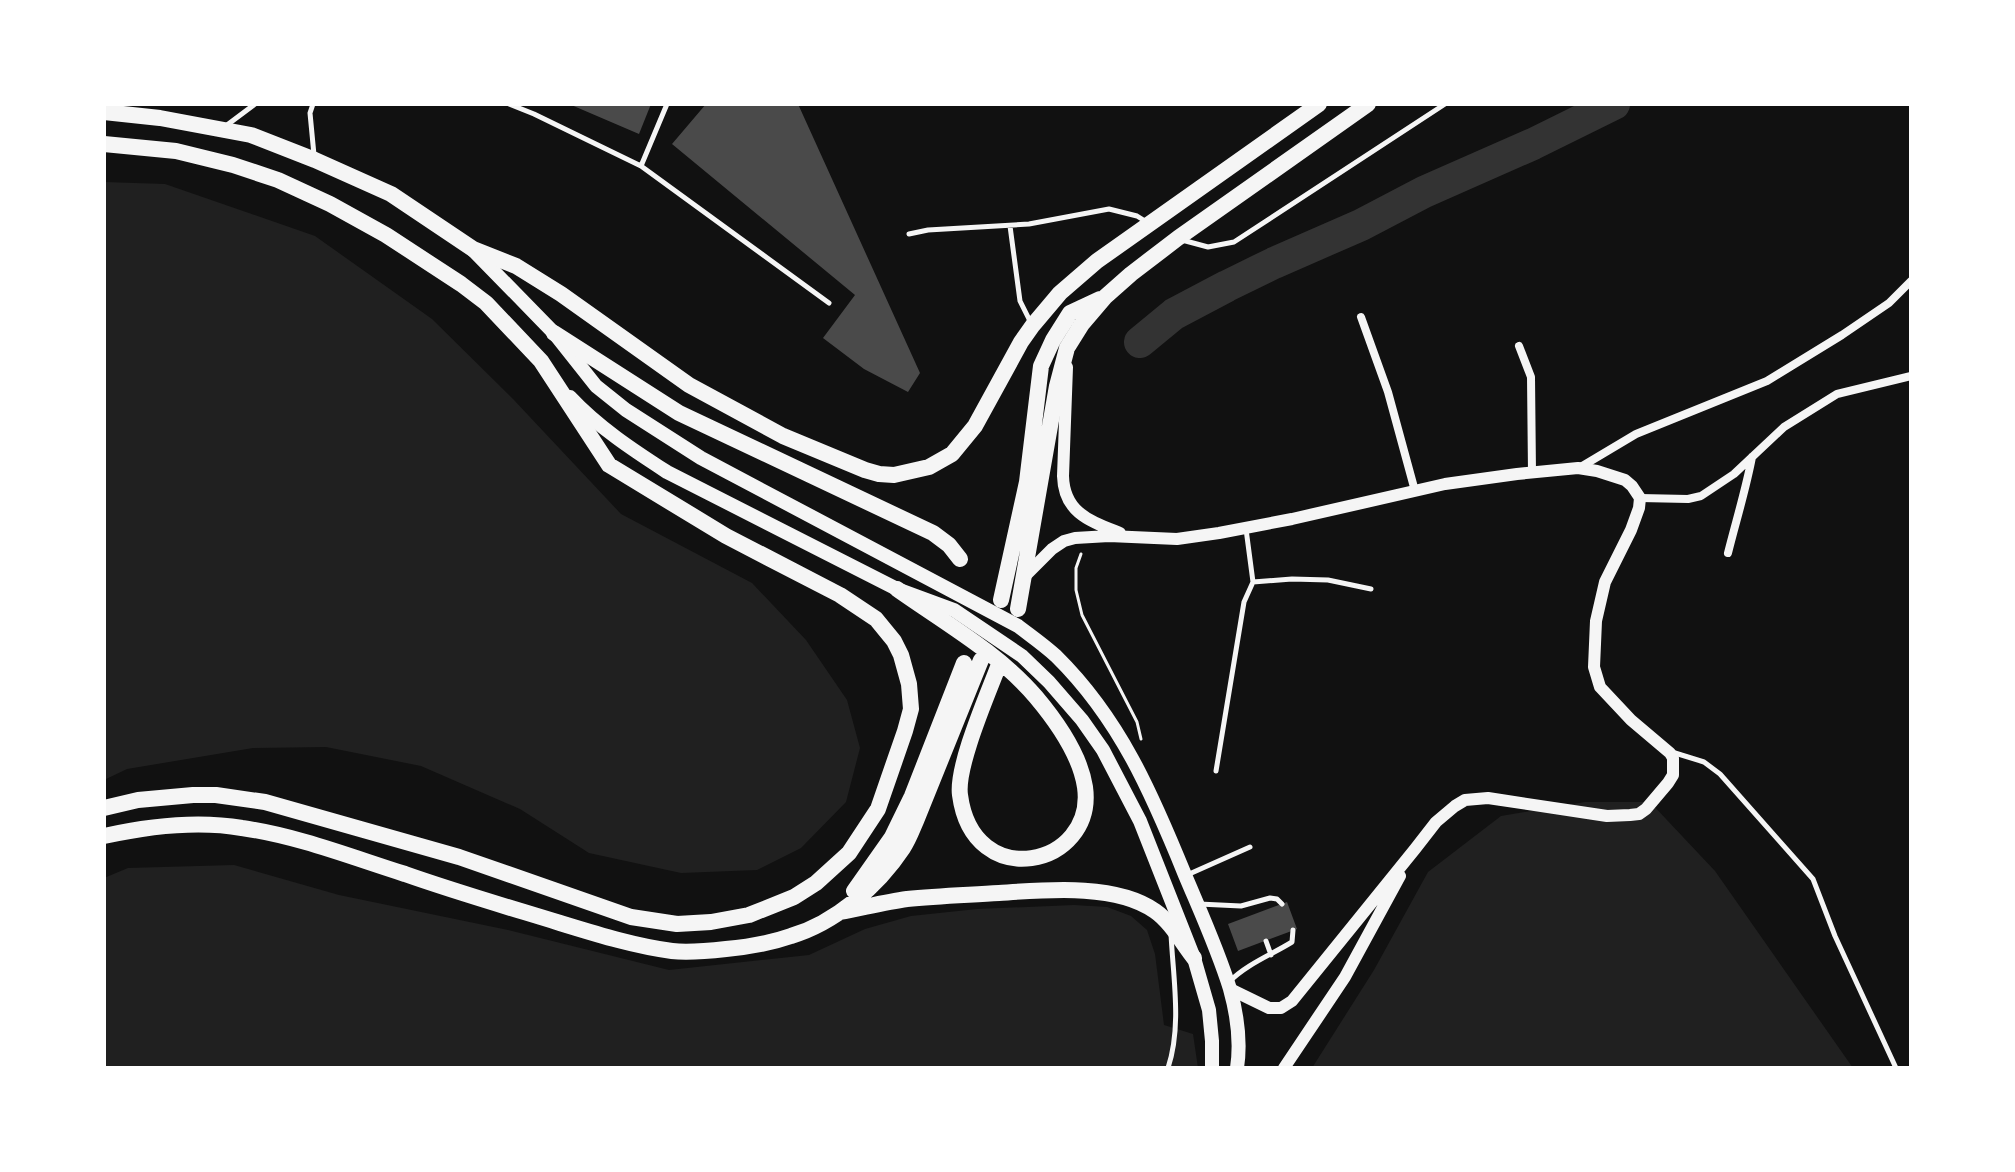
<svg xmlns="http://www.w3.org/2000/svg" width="2015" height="1172" font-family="Barlow,sans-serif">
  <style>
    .green { fill: #202020 }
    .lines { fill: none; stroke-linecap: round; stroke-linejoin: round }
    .river { stroke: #333; stroke-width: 32 }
    .building { fill: #4a4a4a }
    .path { stroke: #f5f5f5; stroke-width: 3 }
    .service { stroke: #f5f5f5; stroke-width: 5 }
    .minor { stroke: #f5f5f5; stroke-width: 8 }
    .tertiary { stroke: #f5f5f5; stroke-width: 12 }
    .secondary { stroke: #f5f5f5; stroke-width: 14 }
    .primary { stroke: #f5f5f5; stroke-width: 16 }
  </style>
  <rect width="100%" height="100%" fill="#111"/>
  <path class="green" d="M104,182L165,184L315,236L432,319L513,399L621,514L752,583L806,640L847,700L860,748L846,802L801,848L757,870L681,873L589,853L520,809L421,766L326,747L253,748L127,769L104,780Z
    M1585,802H1650L1715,871L1853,1068H1312L1374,970L1428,872L1501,816Z
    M234,865L339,895L508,930L669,970L809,955L865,929L911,916L977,909L1074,905L1107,907L1131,916L1147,930L1155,954L1164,1025L1193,1034L1198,1068H104V878L128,868Z"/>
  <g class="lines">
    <path class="river" d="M1140,342L1174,314L1227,286L1274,263L1361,225L1424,192L1533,144L1614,104"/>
  </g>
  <path class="building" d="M569,104H651L639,134Z
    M706,104H798L920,373L908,392L864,369L823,338L855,295L672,144Z
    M1287,902L1297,929L1238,951L1228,924Z"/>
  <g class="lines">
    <path class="path" d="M1081,554L1076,568V590L1082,615L1137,722L1141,739"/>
    <path class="service" d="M313,104L310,113L314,155
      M509,104L534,114L641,166L829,303
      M227,125L255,104
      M641,166L667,104
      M1010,226L1020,301L1030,321
      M909,234L928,230L1029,224L1109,209L1137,216L1145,221
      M1182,240L1208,247L1234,242L1445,104
      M1246,529L1253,582
      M1675,753L1704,762L1720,774L1813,879L1835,936L1896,1068
      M1216,771L1244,602L1253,582L1292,579L1328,580L1371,589
      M1187,875L1250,847
      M1199,904L1241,906L1270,898L1277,899L1282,904
      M1266,941L1271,955
      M1229,982C1247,964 1271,955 1292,942L1293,930
      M1168,1068C1182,1026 1173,977 1171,934"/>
    <path class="minor" d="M1361,317L1388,392L1415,491
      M1519,346L1531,377L1532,473
      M1579,468L1636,434L1767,381L1842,335L1889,303L1911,281
      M1640,498L1688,499L1701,496L1734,474L1784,427L1837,394L1911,376
      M1728,553C1736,521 1746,489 1752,457"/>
    <path class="tertiary" d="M1067,367L1063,476C1064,513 1090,521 1120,533
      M1024,577L1052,549L1064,541L1075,538L1109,536L1177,539L1219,533L1292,519L1445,484L1517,474L1578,468L1597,471L1625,480L1632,486L1640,498L1639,508L1631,530L1605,582L1596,621L1594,667L1600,687L1631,720L1670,753L1673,758V775L1668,783L1646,809L1639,814L1630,815L1607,816L1488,798L1465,800L1455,806L1436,822L1415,849L1292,1001L1281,1008H1269L1230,989
      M1284,1068L1345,977L1400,876"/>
    <path class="secondary" d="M474,251L554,333L596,386L626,410L701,458L1018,626C1031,636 1044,645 1056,656C1120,719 1152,794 1185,875C1201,913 1218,950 1230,989C1237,1014 1241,1042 1237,1068
      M570,397C598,427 633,450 667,472L897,589L954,610L1022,656L1049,682L1082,720L1103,750L1140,821L1194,958L1209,1010L1212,1041V1068"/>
    <path class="primary" d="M104,112L160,118L251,135L315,160L391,194L473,249L516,266L561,294L689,385L783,436L865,470L879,474L894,475L929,467L952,454L975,426L1021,342L1033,325L1060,293L1097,261L1319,104
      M104,144L176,151L233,165L278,180L330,204L386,235L461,284L486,303L541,361L609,465L726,536L840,595L876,619L894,641L901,655L909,684L911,709L905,731L878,809L849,853L816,883L794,897L749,915L711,922L677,924L631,917L459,857L265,802L216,795H193L138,800L104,808
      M554,333L679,413L933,533L949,545L960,559
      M897,589C942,621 1000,654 1036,697C1057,722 1080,754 1085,787C1096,867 973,894 960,795C956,767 987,696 998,667
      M1001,600L1027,482L1041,366L1053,340L1070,313L1100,299
      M1018,609L1057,386L1067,348L1082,324L1105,297L1131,274L1178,238L1368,104
      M104,836C149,826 196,820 242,828C298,836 351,857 405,874C456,892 508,907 560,923C596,934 634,946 672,951C690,953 708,951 726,949C748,947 771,943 791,936C835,923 878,886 903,848C909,839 912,830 916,821L981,660
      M854,891L892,837L912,796L964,663
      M840,912C862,908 885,902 907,899C937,896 968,895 999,893C1044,890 1116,883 1155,911C1171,922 1182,943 1194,958"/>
  </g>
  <rect width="2015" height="1172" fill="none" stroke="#ffffff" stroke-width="212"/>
</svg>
